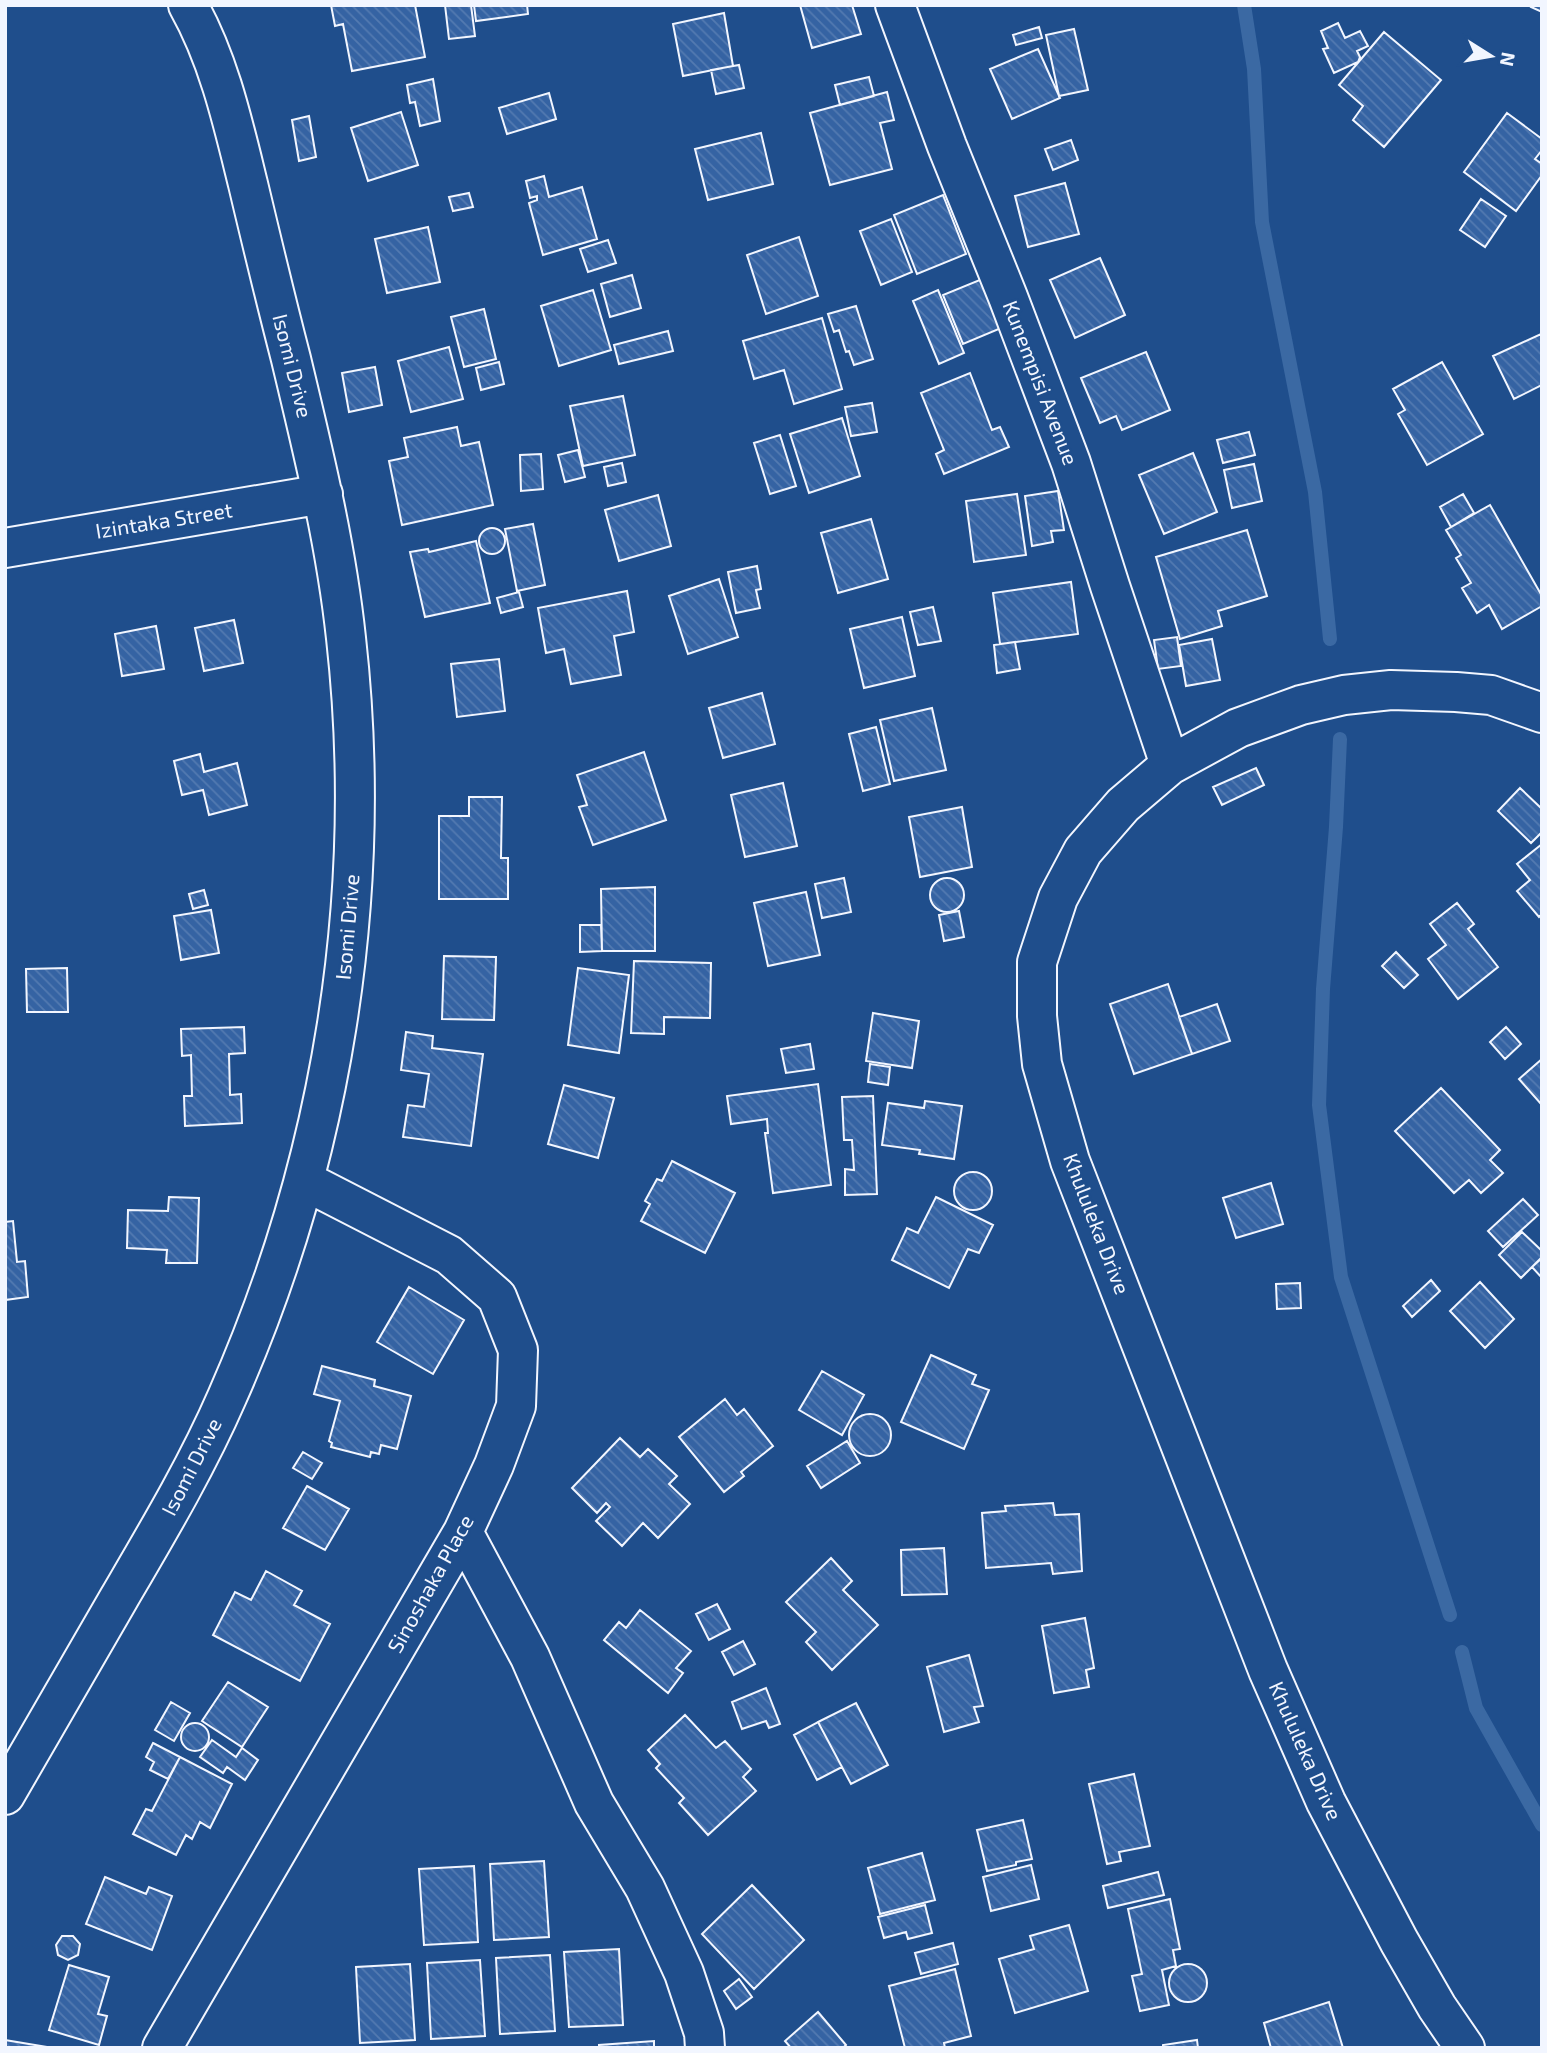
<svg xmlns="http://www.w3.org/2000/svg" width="1547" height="2053" font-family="'Exo 2',sans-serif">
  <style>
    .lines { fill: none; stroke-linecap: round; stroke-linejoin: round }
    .stream { stroke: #3b69a3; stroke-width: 14 }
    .building { fill: url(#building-back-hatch); stroke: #f2f6ff; stroke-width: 2 }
    .minor-casing { stroke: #f2f6ff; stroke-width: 42 }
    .minor { stroke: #1f4e8c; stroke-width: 38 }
    .labels { text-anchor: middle; stroke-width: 5; stroke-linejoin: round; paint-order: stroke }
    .street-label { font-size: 21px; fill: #f2f6ff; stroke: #1f4e8c }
  </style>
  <defs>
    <pattern id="building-back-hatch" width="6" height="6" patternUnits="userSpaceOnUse" patternTransform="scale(1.75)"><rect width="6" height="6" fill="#3563a3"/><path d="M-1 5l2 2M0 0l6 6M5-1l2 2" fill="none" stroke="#537ab1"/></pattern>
  </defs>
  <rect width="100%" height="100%" fill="#1f4e8c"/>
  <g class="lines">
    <path class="stream" d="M1244,5L1254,69L1262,222L1315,492L1330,639
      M1340,739L1336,827L1323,989L1319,1105L1341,1277L1450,1615
      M1462,1652L1476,1708L1542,1825"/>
  </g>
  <path class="building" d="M331,5H415L425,57L352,71L343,24L335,26Z
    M445,5H471L475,36L449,39Z
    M474,5H527L528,14L476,21Z
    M800,5H852L861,34L812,48Z
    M1532,5H1542V12L1531,7Z
    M724,13L733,66L683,76L673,24Z
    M1338,23L1345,38L1360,31L1368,46L1357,51L1360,57L1358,62L1334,73L1323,49L1328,48L1321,31Z
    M1039,27L1042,38L1016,45L1013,35Z
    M1074,29L1088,90L1059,96L1046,35Z
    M1384,32L1441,80L1384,147L1353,120L1363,106L1339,85Z
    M1038,49L1060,98L1012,119L990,69Z
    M739,65L744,88L716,94L711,70Z
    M869,77L874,96L840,105L835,85Z
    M433,79L440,121L420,126L415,102L410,103L407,85Z
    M887,92L894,120L880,123L892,169L830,185L810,113Z
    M549,93L556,119L507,134L499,108Z
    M401,112L418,165L368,181L351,128Z
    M1507,113L1542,139V150L1535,159L1542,164V175L1516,211L1464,172Z
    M309,116L316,157L299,161L292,120Z
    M761,133L773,184L708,200L695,149Z
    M1071,140L1078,160L1053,170L1045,149Z
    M544,176L549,197L582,187L597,239L543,255L529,203L537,200V196L530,198L526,181Z
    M1065,183L1079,234L1028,247L1015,196Z
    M469,193L473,207L453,211L449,197Z
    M943,195L966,254L917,274L894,215Z
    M1481,199L1506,216L1485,247L1460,230Z
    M891,219L912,272L881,285L860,231Z
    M428,227L440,282L387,293L375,239Z
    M799,237L818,296L766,314L747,255Z
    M608,240L616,263L588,272L580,249Z
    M1100,258L1125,315L1075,338L1050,280Z
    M632,275L641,308L610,317L601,284Z
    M987,277L1006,326L963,344L943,295Z
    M593,290L611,350L559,366L541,306Z
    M938,290L964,353L939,364L913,301Z
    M856,306L873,359L854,365L849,351L846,352L839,330L834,332L828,314Z
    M484,309L496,359L464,367L451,317Z
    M822,318L842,389L794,404L784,370L754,379L743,341Z
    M668,331L673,351L619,364L614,345Z
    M1541,334L1542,385L1514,399L1493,356Z
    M449,347L463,399L411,412L398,361Z
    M1146,352L1170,410L1122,430L1116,416L1100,423L1081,378Z
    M499,362L504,384L481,390L476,368Z
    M1442,362L1483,434L1427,465L1398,414L1405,410L1393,389Z
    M375,367L382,405L349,412L342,373Z
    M970,373L992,430L1000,427L1009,447L944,474L936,454L944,450L921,393Z
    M623,396L635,455L583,466L570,406Z
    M872,403L877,432L851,436L845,407Z
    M842,418L860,476L809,493L790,434Z
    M457,427L461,446L479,442L493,505L402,525L389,461L408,457L404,438Z
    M1249,432L1255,455L1223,463L1217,440Z
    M780,435L796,486L770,494L754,443Z
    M578,450L585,477L565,482L558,455Z
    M1193,453L1217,512L1164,534L1139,475Z
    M541,454L543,489L521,491L520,455Z
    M622,463L626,482L608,486L604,467Z
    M1254,464L1262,501L1232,508L1224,470Z
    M1058,491L1064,530L1051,531L1053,542L1032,546L1025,496Z
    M1017,494L1026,555L974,562L966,501Z
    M1463,494L1474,513L1451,527L1440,507Z
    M658,495L671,546L619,561L605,510Z
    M1490,505L1542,596V606L1502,629L1489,605L1477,613L1462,588L1471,583L1456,558L1461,555L1446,530Z
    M871,519L888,579L838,593L821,533Z
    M533,524L545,585L517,591L505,529Z
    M479 541a13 13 0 1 1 26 0a13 13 0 1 1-26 0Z
    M1247,530L1267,596L1218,611L1222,626L1180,639L1156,557Z
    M476,541L490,603L425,617L410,552L428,549L429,552Z
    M757,566L761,589L756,590L760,608L736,613L728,572Z
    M719,579L738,637L688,654L669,596Z
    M1071,582L1078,634L1000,644L993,593Z
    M627,591L634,632L614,636L621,675L571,684L564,649L546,653L538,608Z
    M519,592L523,607L501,613L497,598Z
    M933,607L941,641L918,645L910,612Z
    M902,617L915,676L864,688L850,629Z
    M234,620L243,663L204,671L195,628Z
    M156,626L164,669L122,676L115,634Z
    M1177,637L1181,666L1158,669L1154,640Z
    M1212,639L1220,680L1186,686L1179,645Z
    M1015,642L1020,669L997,673L994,645Z
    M499,659L505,711L457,717L451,664Z
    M762,693L775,744L723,758L709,708Z
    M932,708L946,770L894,781L880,720Z
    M876,727L890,784L863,791L849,734Z
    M644,752L666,820L593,845L579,807L587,805L577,775Z
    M200,754L204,772L237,763L247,805L209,815L203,790L182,795L174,761Z
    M1256,768L1264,785L1222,805L1213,787Z
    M783,783L797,846L745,857L731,795Z
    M1520,788L1542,809V832L1531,843L1498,811Z
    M469,797H502L501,858H508V899H439V816H469Z
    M962,807L972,867L920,877L909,817Z
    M1542,844V914L1539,917L1517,891L1530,880L1517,864Z
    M844,878L851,912L822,918L815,884Z
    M930 895a17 17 0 1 1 34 0a17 17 0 1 1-34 0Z
    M655,887V951H602L601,889Z
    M204,890L208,905L193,909L189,894Z
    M806,892L820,955L768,966L754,903Z
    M1457,903L1474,924L1468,929L1498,967L1458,999L1428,959L1446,945L1430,924Z
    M211,910L219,953L181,960L174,916Z
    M959,911L964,937L944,941L939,915Z
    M580,925H601L602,951L580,952Z
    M1396,952L1418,975L1404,988L1382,966Z
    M444,956L496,957L494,1020L442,1019Z
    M634,961L711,963L710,1018L664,1017V1034L631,1033Z
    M67,968L68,1012H27L26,969Z
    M578,968L629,975L619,1053L568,1045Z
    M1168,984L1192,1054L1134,1074L1110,1004Z
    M1217,1004L1230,1041L1192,1054L1179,1017Z
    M873,1013L919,1021L912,1068L866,1061Z
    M244,1027L245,1053L229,1054L230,1095L241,1094L242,1123L185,1126L184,1096H192L191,1055L182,1056L181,1029Z
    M1506,1027L1521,1044L1505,1059L1490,1042Z
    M406,1032L433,1036L432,1048L483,1054L471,1146L403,1137L408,1105L424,1107L429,1074L401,1070Z
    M810,1044L814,1069L786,1073L781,1049Z
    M1542,1059V1105L1519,1079Z
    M870,1064L890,1067L888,1085L868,1082Z
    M818,1084L831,1185L773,1193L765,1133H768L767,1119L731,1124L727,1096Z
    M564,1085L614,1098L598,1158L548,1144Z
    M1441,1088L1500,1150L1490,1160L1503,1173L1481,1193L1469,1180L1454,1193L1395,1131Z
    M873,1096L877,1194L845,1195V1169L854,1170L852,1140H844L842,1097Z
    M925,1101L962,1106L954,1159L919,1154L920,1150L882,1145L888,1103L924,1108Z
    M672,1161L735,1193L705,1253L641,1221L650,1204L645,1201L657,1179L662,1181Z
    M954 1191a19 19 0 1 1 38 0a19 19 0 1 1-38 0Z
    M1271,1183L1283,1224L1236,1238L1223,1198Z
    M169,1197L199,1198L197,1263H166L167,1250L127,1248L128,1210L168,1211Z
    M936,1197L993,1225L979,1253L968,1249L949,1288L892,1260L907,1228L918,1233Z
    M1523,1199L1538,1215L1503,1247L1488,1231Z
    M13,1221L17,1262L25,1261L28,1297L5,1300V1222Z
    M1522,1232L1542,1251V1257L1521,1278L1499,1255Z
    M1542,1258V1278L1532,1267Z
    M1431,1280L1440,1291L1412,1317L1403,1306Z
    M1480,1282L1514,1319L1485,1348L1450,1311Z
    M1300,1283L1301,1308L1277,1309L1276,1284Z
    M409,1287L464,1320L433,1374L377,1342Z
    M931,1355L976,1375L972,1384L989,1390L964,1449L901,1422Z
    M322,1366L375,1380L374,1386L411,1396L397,1449L381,1445L379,1454L371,1452L370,1457L331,1447L332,1443L329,1441L340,1401L314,1394Z
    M822,1371L864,1395L842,1435L799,1410Z
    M725,1399L737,1415L744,1409L773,1446L741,1472L744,1476L724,1492L679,1437Z
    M849 1435a21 21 0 1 1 42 0a21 21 0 1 1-42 0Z
    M620,1438L640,1457L648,1449L677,1476L669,1484L690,1504L658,1538L643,1523L622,1546L596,1521L610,1507L606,1503L597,1513L572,1488Z
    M847,1441L860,1463L821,1488L807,1466Z
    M303,1452L322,1463L312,1479L293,1468Z
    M307,1486L349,1509L325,1550L283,1528Z
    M1053,1503L1055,1515L1079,1514L1082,1571L1053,1574L1051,1563L986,1568L982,1513L1006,1511L1005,1506Z
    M944,1548L947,1594L902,1595L901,1550Z
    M831,1558L852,1581L843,1590L878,1625L832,1670L806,1642L816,1632L786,1602Z
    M266,1571L302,1591L294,1605L330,1624L300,1681L213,1635L235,1592L251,1600Z
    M717,1604L730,1629L709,1640L696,1614Z
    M640,1610L691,1651L676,1668L683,1673L668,1693L604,1640L619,1622L626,1628Z
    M1085,1618L1094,1668L1086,1670L1089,1687L1054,1693L1042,1626Z
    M743,1641L755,1664L734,1675L722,1652Z
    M969,1655L983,1706L974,1707L979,1722L944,1732L927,1667Z
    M228,1682L268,1707L242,1747L202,1721Z
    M766,1688L780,1724L769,1728L766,1721L742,1729L732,1702Z
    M171,1702L190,1713L174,1741L155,1730Z
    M856,1703L888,1765L851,1784L818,1722Z
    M685,1715L716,1748L725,1741L751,1769L743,1777L756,1791L708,1835L679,1803L684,1798L656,1768L660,1764L648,1750Z
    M818,1722L842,1767L817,1780L794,1735Z
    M181 1737a14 14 0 1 1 28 0a14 14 0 1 1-28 0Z
    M212,1740L236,1757L242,1748L258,1760L245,1780L227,1767L223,1773L200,1757Z
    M153,1743L180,1757L168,1779L150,1770L154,1762L146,1757Z
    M180,1757L232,1784L210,1828L200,1822L192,1839L186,1835L176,1855L133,1834L146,1809L152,1811Z
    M1134,1774L1150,1846L1119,1852L1121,1861L1107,1864L1089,1784Z
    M1023,1820L1032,1859L1016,1862V1865L987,1871L977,1830Z
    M922,1853L935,1900L880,1914L868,1868Z
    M544,1861L549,1937L494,1940L490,1864Z
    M1031,1865L1039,1899L991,1911L983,1877Z
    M474,1866L478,1942L424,1945L419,1869Z
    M1158,1872L1164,1895L1108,1908L1103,1886Z
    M105,1877L146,1894L149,1887L172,1896L152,1950L86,1924Z
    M752,1885L804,1940L754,1989L702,1934Z
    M1170,1899L1180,1949L1173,1950L1176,1966L1162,1970L1169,2005L1140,2011L1132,1976L1142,1974L1128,1909Z
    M925,1905L932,1933L908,1939L906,1932L884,1938L878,1917Z
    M1069,1925L1088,1991L1015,2013L999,1959L1034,1949L1030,1936Z
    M62,1936H73L80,1944L78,1955L68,1960L58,1955L56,1945Z
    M953,1943L958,1964L921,1974L915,1953Z
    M619,1949L623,2025L569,2027L564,1952Z
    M550,1955L555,2031L500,2034L496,1958Z
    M480,1960L485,2036L431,2039L427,1963Z
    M410,1964L415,2040L360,2043L356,1967Z
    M1169 1983a19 19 0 1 1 38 0a19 19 0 1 1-38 0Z
    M69,1965L109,1977L98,2014L107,2016L99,2045L49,2030Z
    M955,1969L971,2036L944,2043L945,2048H905L889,1986Z
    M739,1979L752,1997L736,2009L724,1991Z
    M1329,2002L1343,2048H1271L1264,2023Z
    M818,2012L846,2045L843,2048H791L785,2041Z
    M5,2040L53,2048H5Z
    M1197,2040L1198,2048H1163V2045Z
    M654,2041V2048H599V2045Z"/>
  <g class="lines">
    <defs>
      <path id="minor" d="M895,5L947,146L1008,297L1071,463L1110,586L1170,765
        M5,548L323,494
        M463,1532L530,1657L594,1803L645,1888L684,1973L704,2033L705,2048
        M5,1795C43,1729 81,1663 119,1598C157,1533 197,1466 227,1397C332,1160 375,896 346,638C336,544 313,451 291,359C276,301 262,243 248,184C233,123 219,60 188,5
        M162,2048L463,1532L494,1465L516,1406L518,1350L497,1297L449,1255L305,1181
        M1465,2048L1437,2007L1399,1941L1326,1802L1268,1670L1070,1161L1042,1064L1037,1016V962L1058,898L1083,851L1123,805L1170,765L1238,728L1301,705L1344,695L1391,690L1456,692L1491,695L1542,713"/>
    </defs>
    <use href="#minor" class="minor-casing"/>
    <use href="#minor" class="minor"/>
  </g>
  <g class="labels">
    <g class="street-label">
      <text transform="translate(292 366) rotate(76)" y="7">Isomi Drive</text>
      <text transform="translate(1040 383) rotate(69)" y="7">Kunempisi Avenue</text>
      <text transform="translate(164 521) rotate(-9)" y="7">Izintaka Street</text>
      <text transform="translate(348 927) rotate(-85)" y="7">Isomi Drive</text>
      <text transform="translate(1096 1224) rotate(69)" y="7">Khululeka Drive</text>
      <text transform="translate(192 1467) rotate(-63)" y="7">Isomi Drive</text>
      <text transform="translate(431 1584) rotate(-61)" y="7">Sinoshaka Place</text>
      <text transform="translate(1305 1751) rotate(66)" y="7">Khululeka Drive</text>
    </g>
  </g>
  <rect width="1547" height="2053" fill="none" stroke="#f2f6ff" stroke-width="14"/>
  <g transform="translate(1491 56) rotate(101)" stroke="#1f4e8c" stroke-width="5" paint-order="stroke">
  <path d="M0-5L12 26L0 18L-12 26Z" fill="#f2f6ff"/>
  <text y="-10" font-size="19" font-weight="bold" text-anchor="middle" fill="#f2f6ff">N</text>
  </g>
</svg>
